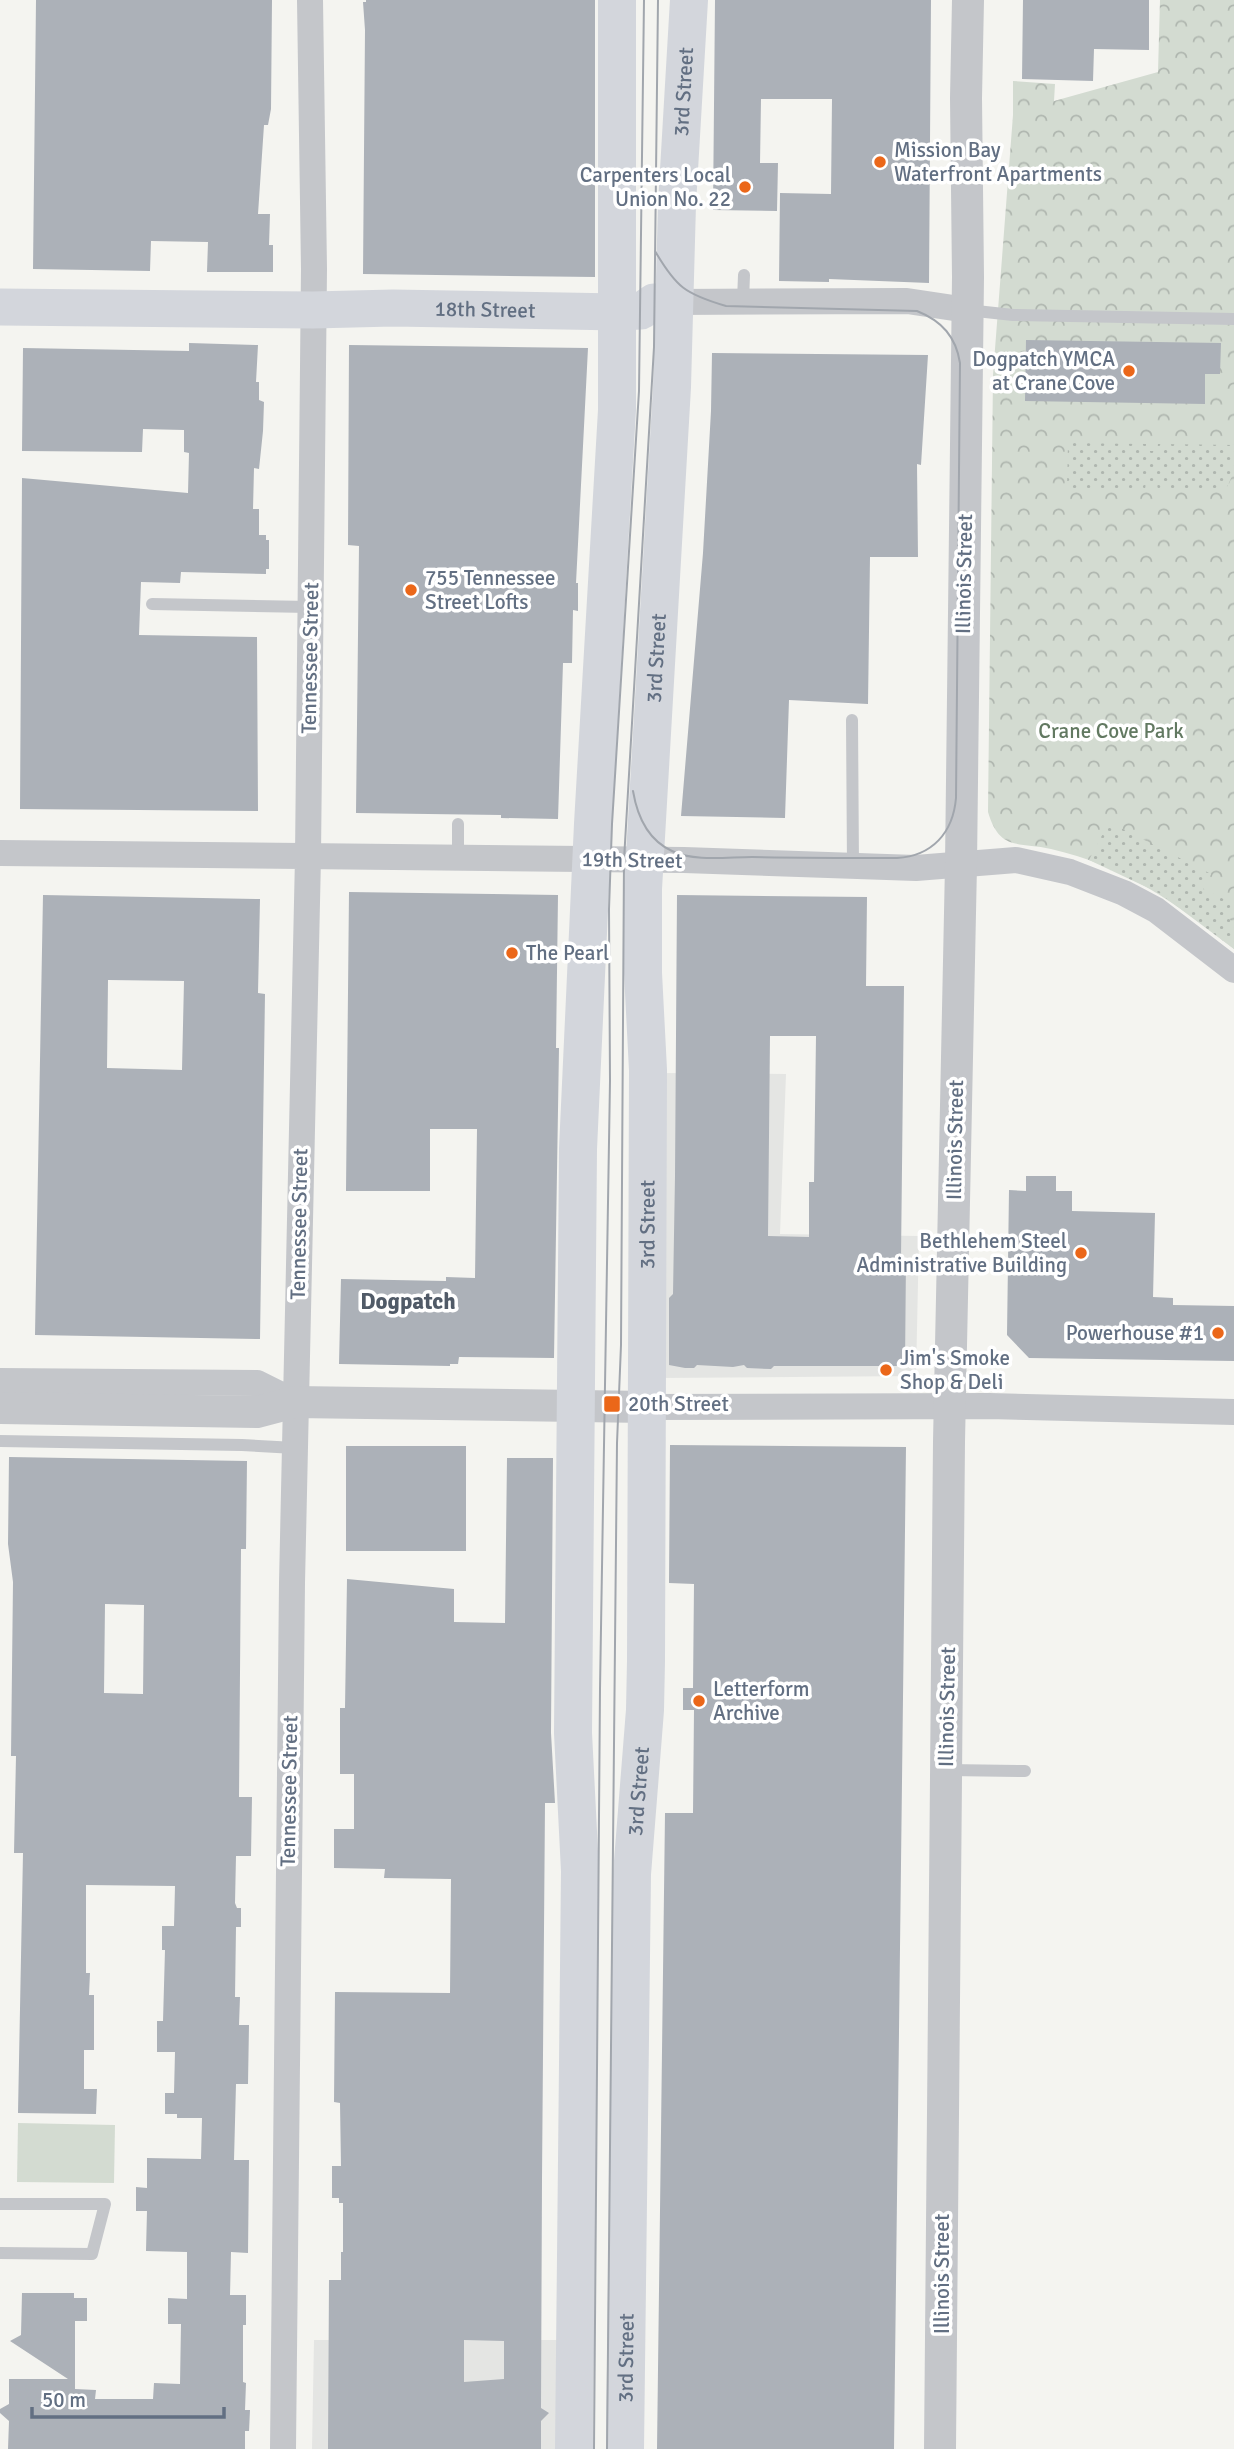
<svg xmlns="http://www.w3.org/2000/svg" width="1234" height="2449" font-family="Signika,sans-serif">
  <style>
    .built { fill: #e4e5e3 }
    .forest { fill: url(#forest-crowns) }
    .garden { fill: url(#garden-dots) }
    .pitch { fill: #d3dbd1 }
    .building { fill: #acb1b8; fill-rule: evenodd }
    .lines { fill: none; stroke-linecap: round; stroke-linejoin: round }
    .service { stroke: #c4c6ca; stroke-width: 12 }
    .minor { stroke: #c4c6ca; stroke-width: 26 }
    .tertiary { stroke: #c4c6ca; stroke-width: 32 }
    .secondary { stroke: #d3d6dc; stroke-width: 37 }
    .primary { stroke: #d3d6dc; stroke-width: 38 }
    .tram { stroke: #a1a6ad; stroke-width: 2 }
    .poi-dot { fill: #eb6719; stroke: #fff; stroke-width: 2.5 }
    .labels { text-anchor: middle; stroke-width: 7; stroke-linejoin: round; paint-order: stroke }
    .street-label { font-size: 21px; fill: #626f82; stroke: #fff }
    .poi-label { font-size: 21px; fill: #626f82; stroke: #fff; text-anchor: start }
    .park-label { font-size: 21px; fill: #627961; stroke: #fff }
    .neighbourhood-label { font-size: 23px; font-weight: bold; fill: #505a67; stroke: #fff }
  </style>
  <defs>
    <pattern id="forest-crowns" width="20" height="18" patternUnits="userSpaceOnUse" patternTransform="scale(1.75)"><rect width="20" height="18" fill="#d3dbd1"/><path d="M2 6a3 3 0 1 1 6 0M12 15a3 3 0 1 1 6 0" fill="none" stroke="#afb6af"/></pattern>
    <pattern id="garden-dots" width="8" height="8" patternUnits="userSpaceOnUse" patternTransform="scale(1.75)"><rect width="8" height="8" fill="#d3dbd1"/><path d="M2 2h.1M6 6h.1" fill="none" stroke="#afb6af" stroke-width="1.8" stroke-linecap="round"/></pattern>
  </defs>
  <rect width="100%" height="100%" fill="#f4f4f0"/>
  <path class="built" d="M660,1073L786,1074L780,1234L919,1236L916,1376L659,1378Z
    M314,2340H557L556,2449H312Z"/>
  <path class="forest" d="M1160,0H1234V949C1176,903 1125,866 1051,849C1018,841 1000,852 988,812L993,375L1013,115V81L1055,84L1054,101L1158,72Z"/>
  <path class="garden" d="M1068,443L1146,444V451H1157L1158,444L1234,445V472L1225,491L1158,490L1157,484L1146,483L1145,489H1067Z
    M1109,822L1211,874L1203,889L1232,903L1225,917L1234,922V949L1159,893L1089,860Z"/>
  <path class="pitch" d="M18,2123L115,2125L114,2183L17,2182Z"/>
  <path class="building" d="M36,0H272L271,109L268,125H264L258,214H270L269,245H273V272H207L208,242L151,241L150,271L33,269Z
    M366,0H595V277L363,274L365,30L363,2H366Z
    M715,0H931L929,283L829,279V282L779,281L780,193L831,194L832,99H761L760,163H778L777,211L713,210Z
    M1023,0H1149V50L1094,49L1093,81L1022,79Z
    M1026,340L1221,343L1220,374H1205V404L1025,401Z
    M189,343L258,345L256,382H259V400L264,402L263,431L259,469L254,468L253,509H259V535H266V540H269V569H266V574L181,572L180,583L141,582L139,635L257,637L258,811L20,809L22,478L188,493L189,453L184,452V430L143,429L142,452L22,451L23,348L189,351Z
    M349,345L588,348L576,583H578V611L573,610L572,663H563L558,819L501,818V815L356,813L359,546L348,545Z
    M712,353L928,355L921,465L917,464L918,557H870L868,704L789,700L785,818L681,816L703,553L711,411Z
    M349,892L558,895L556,1048H559L554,1358L459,1357L458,1364H450V1366L339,1364L341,1279L446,1281V1277L475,1278L477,1129H430V1191H346Z
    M43,895L260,899L258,993L265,994L260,1339L35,1335ZM108,980L184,981L182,1070L107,1068Z
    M677,895L867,897L866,986H904L901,1258H906L905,1366H774L771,1369L747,1368L744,1365L733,1367L697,1365L694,1368H685L669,1365V1298L673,1294L675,1176ZM770,1036H816L814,1182H809V1237L768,1236Z
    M1026,1176H1056V1191H1072V1211L1155,1213L1153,1297L1173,1298V1305L1234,1306V1361L1029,1358L1007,1335L1009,1190L1026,1191Z
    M670,1445L906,1447L894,2449H657L665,1813H693L694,1710H683V1688H693L694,1584L669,1583Z
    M346,1446H466V1551H346Z
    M9,1457L247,1461L246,1549H241L239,1797H252L251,1856H236L235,1903L237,1908H241V1927H236L235,1997H240L239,2025H249L248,2084H236L234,2160H249L248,2253L231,2252L230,2295H246V2325H243V2382L246,2383L245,2410H250L249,2431H245V2449H8L9,2421L0,2413V2409L9,2404V2379H68L10,2341L21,2335L22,2293H74V2298H87V2321H75V2389L96,2390L95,2399H153L154,2383L180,2384L181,2324H168V2298L187,2299V2252L146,2251L147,2211H136V2187L147,2188V2158L201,2159L202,2118H177V2114H165V2093H174L175,2052H157V2021H163L165,1950H162V1926H174L175,1886L86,1885V1973H90L89,1995H94V2050H84V2089H97L96,2114L18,2113L23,1853H14L16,1756H11L13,1582L8,1544ZM105,1604L144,1605L143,1694L104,1693Z
    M507,1458H553L551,1733L555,1803H545L542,2180L541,2408L549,2413L541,2421V2449H328L329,2280H341V2252H343V2203H339V2198H332V2166H341L340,2103L334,2102L335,1992L450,1993L451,1879L384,1878L385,1869L334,1868V1829H354V1774H340V1708H345L347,1579L454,1589V1622L505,1623ZM464,2340L504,2341V2379L464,2382Z"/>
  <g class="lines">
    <path class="service" d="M743,301L744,275
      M967,310L1013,315L1234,319
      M152,604L310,607
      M852,720L853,866
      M458,824V858
      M0,1441L242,1445L295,1448
      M948,1770L1025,1771
      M0,2204H105L92,2254L0,2253"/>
    <path class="minor" d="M674,302L907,301L967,310
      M0,853L684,860L916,868L1016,860L1070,872L1124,893L1156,910L1234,970
      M0,1381L257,1383L295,1402
      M648,1407L989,1406L1234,1412
      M283,2449L292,1583L308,857L314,269L310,0"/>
    <path class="tertiary" d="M0,1408L257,1412L295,1402L648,1407
      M940,2449L949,1442L961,865L968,277L966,98L968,0"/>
    <path class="secondary" id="s1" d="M0,307L313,310L393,308L619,312L641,311L654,302H674"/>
    <g class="primary">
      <path d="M574,2449L580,1871L573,1733L578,1149L593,824L617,410V0"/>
      <path id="s2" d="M625,2449L632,1874L645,1710L646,1661L648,1070L643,973V889L672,387L677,204L689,0"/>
    </g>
    <path class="tram" d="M633,791C637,815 648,840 672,851C695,862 727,857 752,857C800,858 848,858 897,858C932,856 953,833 956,798L960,363C956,337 942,321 917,311L726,306C685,294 676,287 655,251
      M594,2449L600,1689L610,1081L609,909L612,824L639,391L644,0
      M607,2449L617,1443L621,1345L624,860L654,347L658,0"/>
  </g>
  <g class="poi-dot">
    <circle cx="880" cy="162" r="7"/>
    <circle cx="745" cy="187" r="7"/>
    <circle cx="1129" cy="371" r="7"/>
    <circle cx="411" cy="590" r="7"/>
    <circle cx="512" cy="953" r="7"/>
    <circle cx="1081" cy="1253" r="7"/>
    <circle cx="1218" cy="1333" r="7"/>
    <circle cx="886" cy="1370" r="7"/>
    <rect x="603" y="1395" width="18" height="18" rx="3.5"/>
    <circle cx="699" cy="1701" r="7"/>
  </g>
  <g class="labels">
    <g class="street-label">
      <text dy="7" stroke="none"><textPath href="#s2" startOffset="2359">3rd Street</textPath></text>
      <text dy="7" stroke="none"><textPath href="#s1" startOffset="485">18th Street</textPath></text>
      <text transform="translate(964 574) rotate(-89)" y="7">Illinois Street</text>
      <text transform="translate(310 658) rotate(-89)" y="7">Tennessee Street</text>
      <text dy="7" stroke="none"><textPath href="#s2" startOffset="1792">3rd Street</textPath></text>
      <text transform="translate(632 860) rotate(1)" y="7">19th Street</text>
      <text transform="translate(955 1140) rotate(-89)" y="7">Illinois Street</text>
      <text transform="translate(299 1224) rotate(-89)" y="7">Tennessee Street</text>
      <text dy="7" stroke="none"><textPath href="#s2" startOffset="1225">3rd Street</textPath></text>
      <text transform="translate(947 1707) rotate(-89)" y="7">Illinois Street</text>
      <text transform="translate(289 1791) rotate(-89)" y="7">Tennessee Street</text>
      <text dy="7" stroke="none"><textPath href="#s2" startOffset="658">3rd Street</textPath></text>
      <text transform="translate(942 2274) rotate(-90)" y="7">Illinois Street</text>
      <text dy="7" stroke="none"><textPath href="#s2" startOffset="91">3rd Street</textPath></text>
    </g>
    <g class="poi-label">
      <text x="894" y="157">Mission Bay<tspan x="894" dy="24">Waterfront Apartments</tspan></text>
      <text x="731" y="182" text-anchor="end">Carpenters Local<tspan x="731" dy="24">Union No. 22</tspan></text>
      <text x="1115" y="366" text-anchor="end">Dogpatch YMCA<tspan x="1115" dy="24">at Crane Cove</tspan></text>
      <text x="425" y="585">755 Tennessee<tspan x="425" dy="24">Street Lofts</tspan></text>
      <text x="526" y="960">The Pearl</text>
      <text x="1067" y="1248" text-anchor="end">Bethlehem Steel<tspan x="1067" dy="24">Administrative Building</tspan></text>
      <text x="1204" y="1340" text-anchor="end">Powerhouse #1</text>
      <text x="900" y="1365">Jim's Smoke<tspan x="900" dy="24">Shop &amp; Deli</tspan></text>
      <text x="628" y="1411">20th Street</text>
      <text x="713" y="1696">Letterform<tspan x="713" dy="24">Archive</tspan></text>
    </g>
    <g class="park-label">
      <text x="1111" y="738">Crane Cove Park</text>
    </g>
    <g class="neighbourhood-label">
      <text x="408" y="1309">Dogpatch</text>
    </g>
  </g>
  <path d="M32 2407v10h192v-10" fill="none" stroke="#626f82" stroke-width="3.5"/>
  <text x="42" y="2407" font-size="21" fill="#626f82" stroke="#ffffff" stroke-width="5" paint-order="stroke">50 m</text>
</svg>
